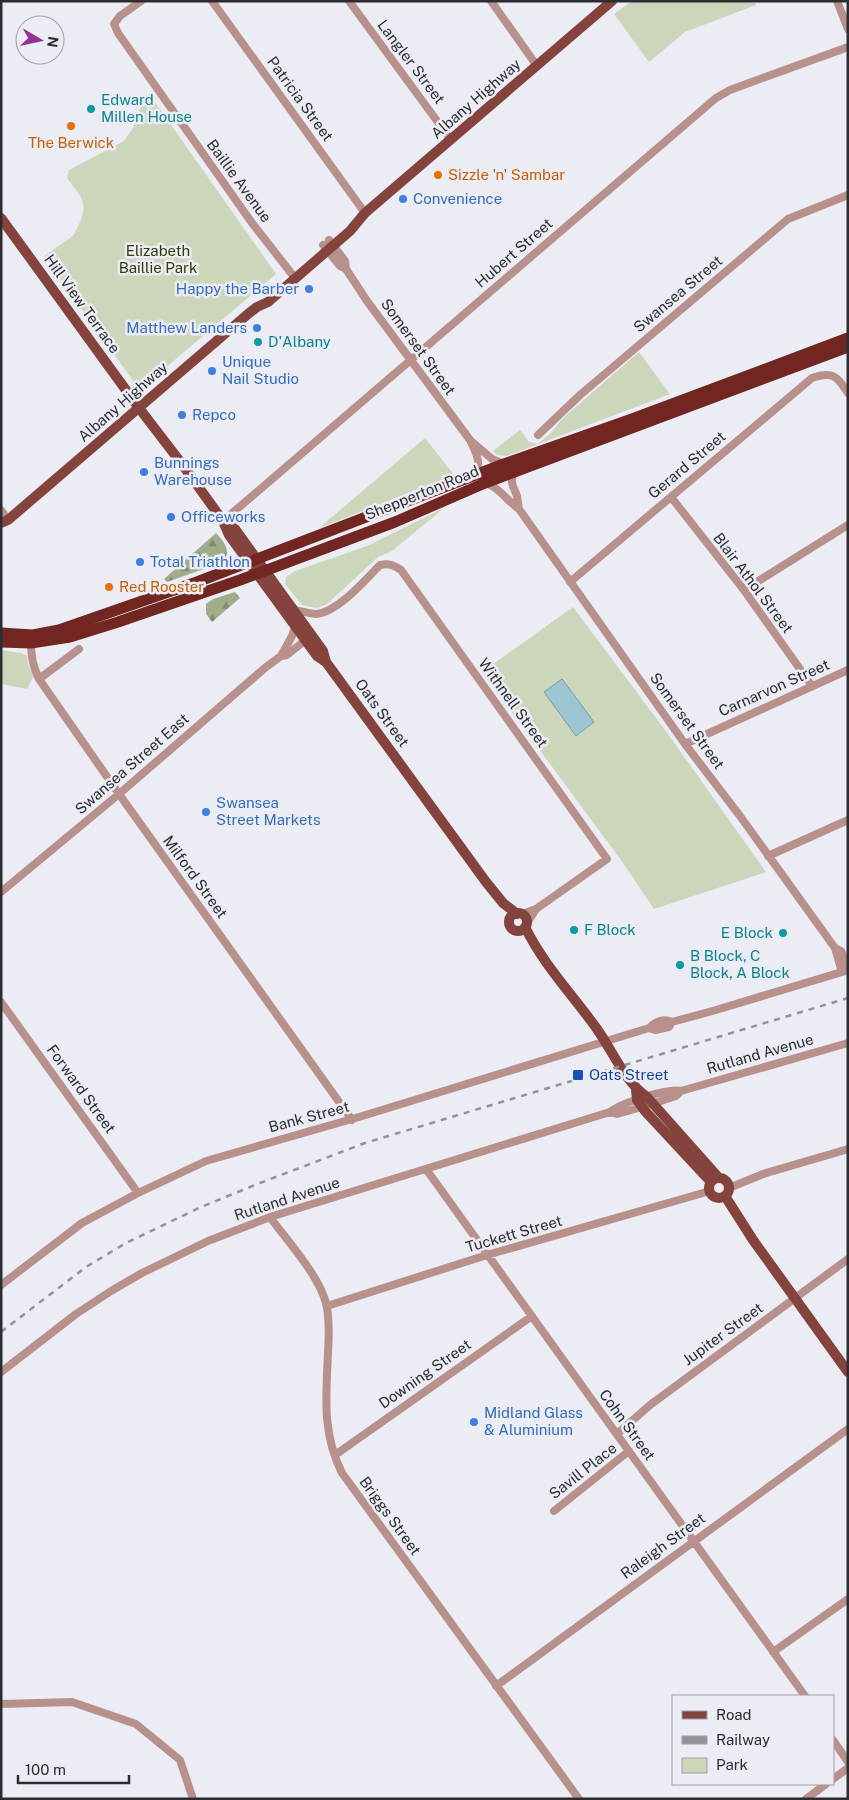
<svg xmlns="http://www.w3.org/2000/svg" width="849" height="1800" font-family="'Public Sans',sans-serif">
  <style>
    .green { fill: #ccd6bb }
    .forest { fill: url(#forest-firs) }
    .water { fill: #9cc7d2; stroke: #7a99a1 }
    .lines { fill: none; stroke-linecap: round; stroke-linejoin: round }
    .minor { stroke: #b8918c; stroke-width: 8 }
    .major { stroke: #85433d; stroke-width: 10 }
    .highway { stroke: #712621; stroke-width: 11 }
    .rail { stroke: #939499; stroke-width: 2.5; stroke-dasharray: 6 6; stroke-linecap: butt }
    .culture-dot { fill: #0f9aa8; stroke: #ebecf4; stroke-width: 2 }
    .food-dot { fill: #e8710a; stroke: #ebecf4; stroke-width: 2 }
    .shop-dot { fill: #3f7fe0; stroke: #ebecf4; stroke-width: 2 }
    .transit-dot { fill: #1a4fb4; stroke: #ebecf4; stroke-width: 2 }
    .labels { text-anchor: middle; stroke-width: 5; stroke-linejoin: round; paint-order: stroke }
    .street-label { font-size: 15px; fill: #2c2d30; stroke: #ebecf4 }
    .culture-label { font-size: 15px; fill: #0d838f; stroke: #ebecf4; text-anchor: start }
    .food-label { font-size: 15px; fill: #c56008; stroke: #ebecf4; text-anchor: start }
    .shop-label { font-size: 15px; fill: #366cbe; stroke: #ebecf4; text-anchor: start }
    .park-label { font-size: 15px; fill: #303e06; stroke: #ebecf4 }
    .transit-label { font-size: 15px; fill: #164399; stroke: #ebecf4; text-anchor: start }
  </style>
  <defs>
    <pattern id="forest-firs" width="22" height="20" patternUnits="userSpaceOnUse" patternTransform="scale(1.25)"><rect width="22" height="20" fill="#a1ac8b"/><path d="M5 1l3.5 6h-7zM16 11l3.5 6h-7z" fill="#838c72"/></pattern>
  </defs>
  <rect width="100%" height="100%" fill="#ebecf4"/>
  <path class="green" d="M632,1H755L756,5L685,32L649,62L614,14Z
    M150,95L276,274L144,386L136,385L44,256L73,236L81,220L84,208L81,197L67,178L69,170L124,141L133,128L138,112Z
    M639,352L670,394L507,456L497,455L493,451L520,430L529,442L537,444L549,435L563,418Z
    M425,438L454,475L319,528Z
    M444,508L392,551L378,557L327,604L317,608L302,605L285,584L286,577L295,571L367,546Z
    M573,607L668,734L766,872L654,909L621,860L482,672Z
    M1,650L21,653L27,656L28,665L34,675L27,689L1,684Z"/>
  <path class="forest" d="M216,533C224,542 232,550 223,562L167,582L164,579Z
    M235,592L240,598L212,622L206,614V604L213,599Z"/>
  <path class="water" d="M562,679L594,722L576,736L544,692Z"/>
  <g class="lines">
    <path class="minor" d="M141,1L120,16L114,24L118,33L252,223L295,278
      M212,1L365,213
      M349,1L451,140
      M491,1L537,66
      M837,1L848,29
      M329,240L345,261L346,269L367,301L470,440C476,453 483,464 473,476
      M323,245L340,266L346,269
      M538,435L580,395L788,219L848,195
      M471,441L492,459L504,464
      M514,472C509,483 514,487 517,496C518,500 518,505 519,509
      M485,483C499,487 506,500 519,509L685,744L740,816L835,948L841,951L848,966
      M671,497L744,590L812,686
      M1,510L8,520
      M223,521L716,98L730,90L848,47
      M570,582L812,378C833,371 837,376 848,393
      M744,590L848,525
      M294,610C301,611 310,614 317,614C339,611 365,580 380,565C389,563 393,565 401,570L607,859L536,909L522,914
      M31,643C31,657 33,666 39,679L119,794L352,1120
      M281,656L292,636L295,627
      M39,679L79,649
      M685,744L848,670
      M768,856L848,820
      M1,892L119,794L266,667L281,656L287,655L308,638
      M527,923L536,909
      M835,948L842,972
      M1,1002L138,1193
      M649,1028C655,1022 663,1018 672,1022L716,1010L848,970
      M610,1112L617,1114L642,1107L676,1096L681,1091
      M426,1169L805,1696
      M729,1188L763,1174L848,1149
      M270,1217C288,1242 318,1274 326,1303C330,1319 329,1337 328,1353C326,1397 322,1433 342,1473L579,1799
      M1,1285L82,1223L138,1193L206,1161L359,1117L649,1028L655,1030L669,1027L672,1022
      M327,1306L487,1255L710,1191
      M1,1372L76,1314L111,1291L142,1273L208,1241L270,1217L610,1112C621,1103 667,1088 681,1091L848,1043
      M617,1434L650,1405L848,1259
      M335,1455L532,1316
      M554,1511L629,1451
      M773,1652L848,1599
      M496,1686L848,1429
      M1,1704L72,1702L136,1724L180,1760L193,1799
      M833,1740L848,1762
      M833,1779L848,1768
      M806,1799L826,1784"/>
    <path class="major" d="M1,218L139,408L182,464L223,521L229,535L317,656L326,662L486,882L503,903L517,914
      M224,521L235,529L323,651L326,662
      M1,523L8,520L248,314L257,307L268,302L350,231L365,213L612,1
      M509 922a9 9 0 1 1 18 0a9 9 0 1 1-18 0Z
      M525,927C545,967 572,994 597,1029C612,1050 625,1082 647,1097L719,1178
      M636,1089L637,1100L645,1111L711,1182
      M709 1188a10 10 0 1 1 20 0a10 10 0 1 1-20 0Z
      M725,1196L753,1240L848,1372"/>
    <path class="highway" d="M1,633L33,635L59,630L197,582L504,464L632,419L848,338
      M1,642L31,643L70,637L118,622L240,580L395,522L485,483L848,347"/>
    <path class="rail" d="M1,1332L86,1267L126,1243L201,1207L260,1183L365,1143L848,998"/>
  </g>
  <g class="culture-dot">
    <circle cx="91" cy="109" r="5"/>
    <circle cx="258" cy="342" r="5"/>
    <circle cx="574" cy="930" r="5"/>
    <circle cx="783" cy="933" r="5"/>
    <circle cx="680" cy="965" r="5"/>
  </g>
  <g class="food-dot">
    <circle cx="71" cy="126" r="5"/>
    <circle cx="438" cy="175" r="5"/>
    <circle cx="109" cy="587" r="5"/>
  </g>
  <g class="shop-dot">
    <circle cx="403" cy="199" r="5"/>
    <circle cx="309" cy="289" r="5"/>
    <circle cx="257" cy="328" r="5"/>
    <circle cx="212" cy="371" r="5"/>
    <circle cx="182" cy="415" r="5"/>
    <circle cx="144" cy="472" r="5"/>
    <circle cx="171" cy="517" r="5"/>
    <circle cx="140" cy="562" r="5"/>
    <circle cx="206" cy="812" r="5"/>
    <circle cx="474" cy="1422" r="5"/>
  </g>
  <rect class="transit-dot" x="572" y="1069" width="12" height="12" rx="2.5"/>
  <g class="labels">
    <g class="street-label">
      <text transform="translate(411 62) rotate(53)" y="5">Langler Street</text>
      <text transform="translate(300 99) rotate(54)" y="5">Patricia Street</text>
      <text transform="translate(476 99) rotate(-41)" y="5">Albany Highway</text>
      <text transform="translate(239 181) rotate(54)" y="5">Baillie Avenue</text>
      <text transform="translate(514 253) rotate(-41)" y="5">Hubert Street</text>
      <text transform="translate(678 294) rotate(-40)" y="5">Swansea Street</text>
      <text transform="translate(82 304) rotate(54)" y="5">Hill View Terrace</text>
      <text transform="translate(418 347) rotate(54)" y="5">Somerset Street</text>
      <text transform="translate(123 402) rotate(-41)" y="5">Albany Highway</text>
      <text transform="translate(687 465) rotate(-40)" y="5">Gerard Street</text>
      <text transform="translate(422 493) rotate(-22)" y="5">Shepperton Road</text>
      <text transform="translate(753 583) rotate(53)" y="5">Blair Athol Street</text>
      <text transform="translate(774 688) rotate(-24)" y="5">Carnarvon Street</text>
      <text transform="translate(513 703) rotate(54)" y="5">Withnell Street</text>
      <text transform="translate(382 713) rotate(54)" y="5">Oats Street</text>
      <text transform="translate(687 721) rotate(54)" y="5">Somerset Street</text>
      <text transform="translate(132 764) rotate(-41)" y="5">Swansea Street East</text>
      <text transform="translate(195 877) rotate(54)" y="5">Milford Street</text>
      <text transform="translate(760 1054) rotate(-16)" y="5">Rutland Avenue</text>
      <text transform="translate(81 1089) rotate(54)" y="5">Forward Street</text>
      <text transform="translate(309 1117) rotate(-15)" y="5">Bank Street</text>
      <text transform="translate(287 1199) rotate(-18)" y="5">Rutland Avenue</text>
      <text transform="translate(514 1234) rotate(-16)" y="5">Tuckett Street</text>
      <text transform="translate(723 1334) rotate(-36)" y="5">Jupiter Street</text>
      <text transform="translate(425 1374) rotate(-35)" y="5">Downing Street</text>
      <text transform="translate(627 1425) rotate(54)" y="5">Cohn Street</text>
      <text transform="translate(583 1471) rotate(-38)" y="5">Savill Place</text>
      <text transform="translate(390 1516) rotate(54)" y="5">Briggs Street</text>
      <text transform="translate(663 1546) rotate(-36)" y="5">Raleigh Street</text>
    </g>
    <g class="culture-label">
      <text x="101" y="105">Edward<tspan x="101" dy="17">Millen House</tspan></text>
      <text x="268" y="347">D'Albany</text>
      <text x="584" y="935">F Block</text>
      <text x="773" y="938" text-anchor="end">E Block</text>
      <text x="690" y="961">B Block, C<tspan x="690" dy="17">Block, A Block</tspan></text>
    </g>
    <g class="food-label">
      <text x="71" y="148" text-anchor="middle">The Berwick</text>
      <text x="448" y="180">Sizzle 'n' Sambar</text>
      <text x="119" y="592">Red Rooster</text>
    </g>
    <g class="shop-label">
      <text x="413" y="204">Convenience</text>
      <text x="299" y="294" text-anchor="end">Happy the Barber</text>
      <text x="247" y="333" text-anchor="end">Matthew Landers</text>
      <text x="222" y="367">Unique<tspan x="222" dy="17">Nail Studio</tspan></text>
      <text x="192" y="420">Repco</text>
      <text x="154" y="468">Bunnings<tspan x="154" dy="17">Warehouse</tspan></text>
      <text x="181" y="522">Officeworks</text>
      <text x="150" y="567">Total Triathlon</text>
      <text x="216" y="808">Swansea<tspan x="216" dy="17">Street Markets</tspan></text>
      <text x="484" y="1418">Midland Glass<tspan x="484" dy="17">&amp; Aluminium</tspan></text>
    </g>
    <g class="park-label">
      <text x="158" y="256">Elizabeth<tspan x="158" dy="17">Baillie Park</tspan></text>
    </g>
    <g class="transit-label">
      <text x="589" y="1080">Oats Street</text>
    </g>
  </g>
  <rect width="849" height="1800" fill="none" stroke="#2c2d30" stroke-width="5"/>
  <rect x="672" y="1695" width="162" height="90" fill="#ebecf4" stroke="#9fa0a6"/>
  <rect x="682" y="1711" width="25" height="8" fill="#85433d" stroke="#9fa0a6"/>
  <text x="716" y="1720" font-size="15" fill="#2c2d30">Road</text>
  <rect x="682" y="1736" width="25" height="8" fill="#939499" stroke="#9fa0a6"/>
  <text x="716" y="1745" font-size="15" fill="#2c2d30">Railway</text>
  <rect x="682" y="1758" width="25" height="15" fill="#ccd6bb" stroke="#9fa0a6"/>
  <text x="716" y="1770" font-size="15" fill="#2c2d30">Park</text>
  <g transform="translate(40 40) rotate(99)"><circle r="24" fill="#ebecf4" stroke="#9fa0a6"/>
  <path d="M0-4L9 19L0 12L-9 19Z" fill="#953095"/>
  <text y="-8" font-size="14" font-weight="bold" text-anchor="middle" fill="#2c2d30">N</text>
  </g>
  <path d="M18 1775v8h111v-8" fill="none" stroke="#2c2d30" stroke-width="2.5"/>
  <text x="25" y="1775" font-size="15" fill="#2c2d30" stroke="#ebecf4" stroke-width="4" paint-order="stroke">100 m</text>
</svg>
